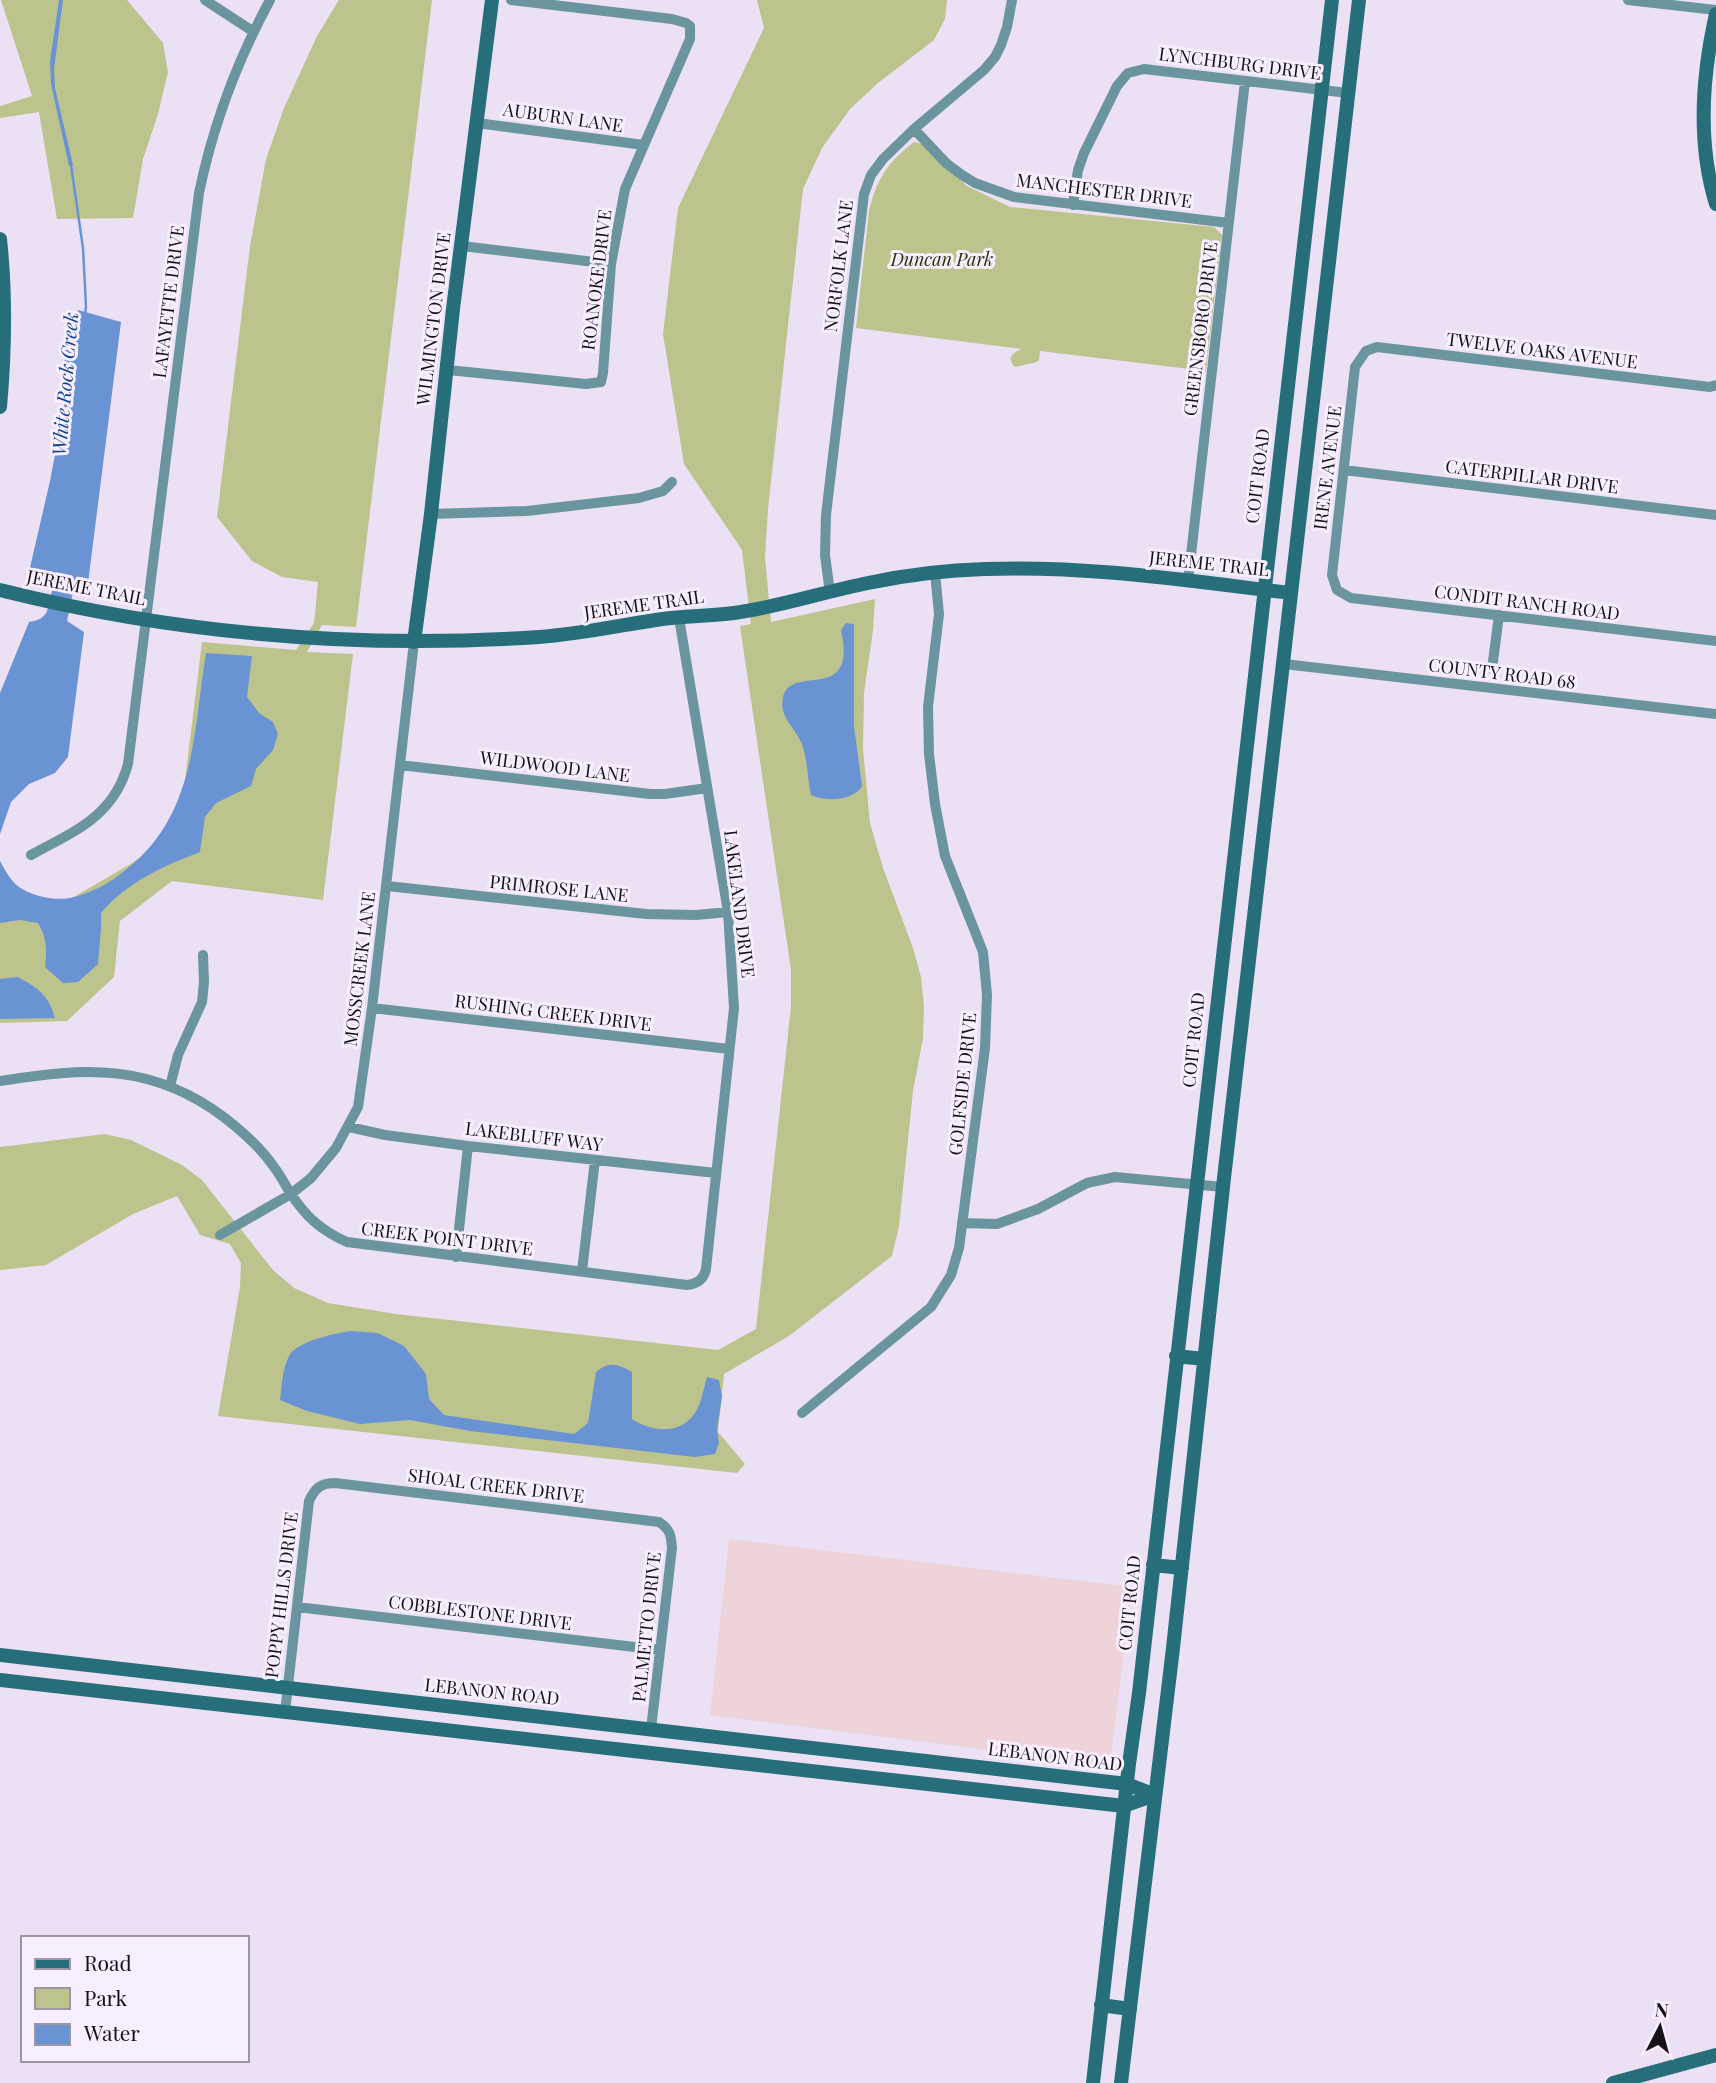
<svg xmlns="http://www.w3.org/2000/svg" width="1716" height="2083" font-family="'Playfair Display',serif">
  <style>
    .commercial { fill: #eed3d8 }
    .green { fill: #bdc38d }
    .water { fill: #6a93d3 }
    .lines { fill: none; stroke-linecap: round; stroke-linejoin: round }
    .stream { stroke: #6a93d3; stroke-width: 2.5 }
    .street { stroke: #6b959e; stroke-width: 10 }
    .secondary { stroke: #276e7b; stroke-width: 14 }
    .labels { text-anchor: middle; stroke-width: 6; stroke-linejoin: round; paint-order: stroke }
    .street-label { font-size: 18px; fill: #141117; stroke: #f7eefe }
    .park-label { font-size: 18px; font-style: italic; fill: #2b2e0a; stroke: #f7eefe }
    .water-label { font-size: 19px; font-style: italic; fill: #0f428e; stroke: #f7eefe }
  </style>
  <rect width="100%" height="100%" fill="#ebe0f4"/>
  <path class="commercial" d="M729,1539L1132,1587L1110,1765L710,1715Z"/>
  <path class="green" d="M1,0H127L163,43L168,72L158,114L143,159L133,218L57,219L39,112L0,118V106L32,96Z
    M339,0H432L356,627L322,625L307,652L353,654L323,900L172,881L120,921L114,977L67,1021L0,1023V900L58,906L129,865L170,837L183,797L202,642L296,650L314,623L318,582L282,577L252,561L217,517L250,246L266,159L284,108L317,36Z
    M757,0H947L945,19L934,40L878,83L850,109L822,148L803,189L768,509L765,557L771,622L875,599L873,630L864,693L863,749L870,823L883,868L913,948L921,977L924,1007L923,1038L913,1091L899,1226L892,1256L789,1336L724,1374L718,1432L745,1464L737,1473L218,1416L240,1287L241,1263L230,1244L200,1235L177,1196L133,1214L46,1265L0,1270V1147L105,1134L131,1140L182,1165L202,1180L273,1270L294,1288L328,1303L396,1314L718,1350L756,1329L791,1006V970L740,626L751,624L742,550L684,464L663,334L678,208L764,28Z
    M914,142L923,144L967,186L1010,207L1214,227L1222,235L1206,371L1040,351L1039,360L1037,362L1015,367C1005,357 1014,353 1021,349L856,328L869,211C877,179 887,163 914,142Z"/>
  <path class="water" d="M59,0H63L54,69L55,88L73,165L69,166L51,84L50,61Z
    M78,310L121,322L87,591L79,590L73,592L67,621L84,632L68,757L55,773L29,784L11,802L0,834V693L29,622C50,619 47,609 52,591L48,585L29,572L50,481L64,408L65,340Z
    M846,623L854,624V726L862,786C854,801 825,802 811,795C807,777 808,759 801,742C794,726 779,717 783,698C790,662 858,706 841,630Z
    M206,653L252,656L247,697L259,713L273,722L278,734L273,750L256,769L251,786L216,803L205,817L200,852C163,866 126,883 101,913V928L98,964L78,982L63,983L45,967C47,950 47,938 38,923L20,920L0,923V861C5,870 10,880 19,887C32,896 55,901 70,898C92,893 110,883 127,869C196,814 193,733 206,653Z
    M18,977C39,989 48,994 55,1018L0,1019V979Z
    M350,1331L378,1333L404,1346L426,1374L429,1399L444,1415L574,1434L588,1423L596,1372C609,1361 618,1364 632,1372V1419C648,1430 674,1435 690,1419C701,1409 703,1390 707,1377L719,1380L722,1397L717,1429L719,1443L715,1454L695,1457L470,1431L410,1420L360,1424L307,1411L280,1400C282,1385 282,1370 289,1356C297,1341 334,1334 350,1331Z"/>
  <g class="lines">
    <path class="stream" d="M71,165L83,248L86,306L85,315"/>
    <path class="street" d="M205,0L254,32
      M1628,0L1716,10
      M477,123L644,145
      M914,129L946,163L962,175L975,183L1014,197L1229,223
      M1073,205L1078,170L1084,153L1117,86L1128,73L1144,69L1348,93
      M462,246L611,264
      M448,370L586,384L601,382L603,373L611,264L625,189L690,39V26L686,23L672,19L511,0
      M1716,385L1710,387L1377,347L1366,351L1355,367L1332,575L1337,590L1351,598L1716,641
      M1344,470L1716,515
      M431,514L527,511L639,498L663,491L672,482
      M1188,581L1245,81
      M830,593L825,555L826,515L864,194L871,175L883,159L914,129L984,70L995,57L1001,45L1007,27L1012,0
      M1284,664L1716,714
      M1492,669L1499,615
      M400,765L650,794H665L707,788
      M31,855C75,831 114,816 128,764L199,193C213,125 237,61 270,0
      M387,886L646,914L696,915L728,912
      M372,1008L729,1049
      M0,1081C85,1067 153,1063 225,1118C243,1132 261,1148 274,1167C281,1176 285,1185 291,1194C306,1217 322,1231 347,1242L687,1285C697,1284 704,1279 706,1269L734,1008L728,912L679,618
      M170,1086L178,1055L202,1002L204,982L203,955
      M349,1127L385,1135L468,1146L716,1173
      M962,1223L997,1224L1038,1209L1087,1183L1115,1177L1223,1187
      M220,1235L291,1194L311,1178L336,1148L358,1107L372,1008L414,642
      M456,1257L468,1146
      M582,1271L595,1160
      M802,1413L931,1307L951,1275L959,1248L985,1048L987,995L983,952L945,856L935,804L929,754L928,707L939,614L935,573
      M297,1607L660,1650
      M285,1712L309,1501C315,1488 321,1483 335,1483L659,1522C670,1529 671,1535 672,1548L651,1729"/>
    <path class="secondary" d="M1716,14C1702,76 1697,142 1716,204
      M0,239C6,295 5,351 0,407
      M0,590C176,634 358,649 539,637C581,634 621,625 662,619C686,616 710,616 734,613C779,607 823,592 868,583C906,575 946,570 985,569C1087,565 1190,581 1291,593
      M414,642L431,514L453,309L492,0
      M1176,1356L1204,1359
      M1153,1565L1182,1568
      M0,1655L1127,1784L1155,1795
      M0,1680L1124,1806L1155,1795
      M1101,2005L1130,2009
      M1093,2083L1129,1764L1139,1693L1332,0
      M1121,2083L1173,1648L1223,1187L1359,0
      M1613,2083L1716,2055"/>
  </g>
  <g class="labels">
    <g class="street-label">
      <text transform="translate(1240 64) rotate(7)" y="6">LYNCHBURG DRIVE</text>
      <text transform="translate(563 118) rotate(8)" y="6">AUBURN LANE</text>
      <text transform="translate(1104 191) rotate(7)" y="6">MANCHESTER DRIVE</text>
      <text transform="translate(839 266) rotate(-83)" y="6">NORFOLK LANE</text>
      <text transform="translate(597 280) rotate(-83)" y="6">ROANOKE DRIVE</text>
      <text transform="translate(169 302) rotate(-83)" y="6">LAFAYETTE DRIVE</text>
      <text transform="translate(434 319) rotate(-83)" y="6">WILMINGTON DRIVE</text>
      <text transform="translate(1201 329) rotate(-83)" y="6">GREENSBORO DRIVE</text>
      <text transform="translate(1542 351) rotate(7)" y="6">TWELVE OAKS AVENUE</text>
      <text transform="translate(1328 468) rotate(-83)" y="6">IRENE AVENUE</text>
      <text transform="translate(1258 476) rotate(-83)" y="6">COIT ROAD</text>
      <text transform="translate(1532 477) rotate(7)" y="6">CATERPILLAR DRIVE</text>
      <text transform="translate(1209 564) rotate(6)" y="6">JEREME TRAIL</text>
      <text transform="translate(86 588) rotate(11)" y="6">JEREME TRAIL</text>
      <text transform="translate(1527 603) rotate(7)" y="6">CONDIT RANCH ROAD</text>
      <text transform="translate(644 605) rotate(-8)" y="6">JEREME TRAIL</text>
      <text transform="translate(1502 674) rotate(7)" y="6">COUNTY ROAD 68</text>
      <text transform="translate(555 767) rotate(7)" y="6">WILDWOOD LANE</text>
      <text transform="translate(559 889) rotate(6)" y="6">PRIMROSE LANE</text>
      <text transform="translate(739 904) rotate(83)" y="6">LAKELAND DRIVE</text>
      <text transform="translate(360 969) rotate(-83)" y="6">MOSSCREEK LANE</text>
      <text transform="translate(553 1013) rotate(7)" y="6">RUSHING CREEK DRIVE</text>
      <text transform="translate(1194 1040) rotate(-84)" y="6">COIT ROAD</text>
      <text transform="translate(963 1084) rotate(-84)" y="6">GOLFSIDE DRIVE</text>
      <text transform="translate(534 1137) rotate(7)" y="6">LAKEBLUFF WAY</text>
      <text transform="translate(447 1239) rotate(7)" y="6">CREEK POINT DRIVE</text>
      <text transform="translate(496 1486) rotate(7)" y="6">SHOAL CREEK DRIVE</text>
      <text transform="translate(282 1595) rotate(-83)" y="6">POPPY HILLS DRIVE</text>
      <text transform="translate(1130 1603) rotate(-84)" y="6">COIT ROAD</text>
      <text transform="translate(480 1613) rotate(7)" y="6">COBBLESTONE DRIVE</text>
      <text transform="translate(647 1627) rotate(-84)" y="6">PALMETTO DRIVE</text>
      <text transform="translate(492 1692) rotate(6)" y="6">LEBANON ROAD</text>
      <text transform="translate(1055 1757) rotate(7)" y="6">LEBANON ROAD</text>
    </g>
    <g class="park-label">
      <text x="942" y="266">Duncan Park</text>
    </g>
    <g class="water-label">
      <text transform="translate(65 384) rotate(-85)" y="7">White Rock Creek</text>
    </g>
  </g>
  <rect x="21" y="1936" width="228" height="126" fill="#f7eefe" stroke="#9c96a2" stroke-width="2"/>
  <rect x="35" y="1959" width="35" height="10" fill="#276e7b" stroke="#9c96a2" stroke-width="2"/>
  <text x="84" y="1971" font-size="21" fill="#141117">Road</text>
  <rect x="35" y="1988" width="35" height="21" fill="#bdc38d" stroke="#9c96a2" stroke-width="2"/>
  <text x="84" y="2006" font-size="21" fill="#141117">Park</text>
  <rect x="35" y="2024" width="35" height="21" fill="#6a93d3" stroke="#9c96a2" stroke-width="2"/>
  <text x="84" y="2041" font-size="21" fill="#141117">Water</text>
  <g transform="translate(1660 2027) rotate(6)" stroke="#f7eefe" stroke-width="5" paint-order="stroke">
  <path d="M0-5L12 26L0 18L-12 26Z" fill="#141117"/>
  <text y="-10" font-size="19" font-weight="bold" text-anchor="middle" fill="#141117">N</text>
  </g>
</svg>
